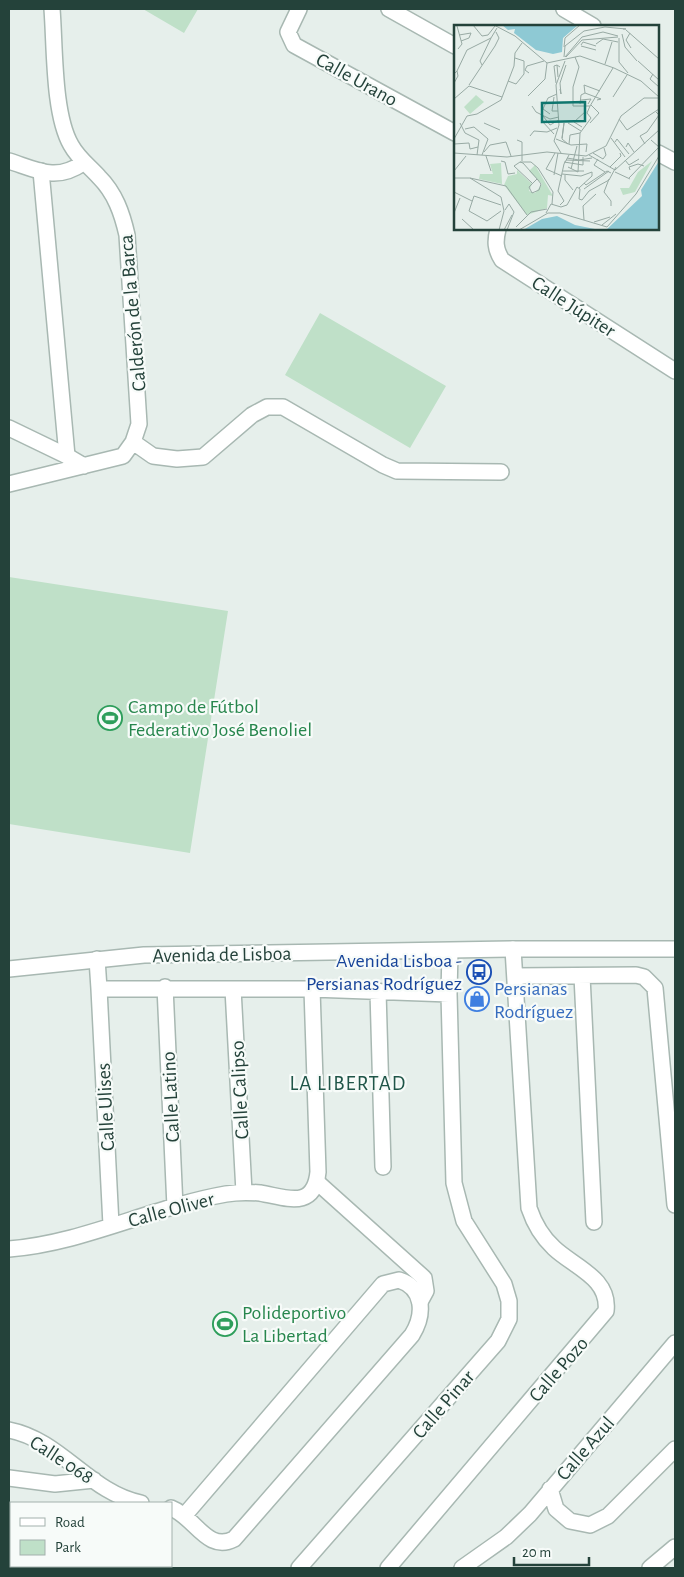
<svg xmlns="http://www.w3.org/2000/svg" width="684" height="1577" font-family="'Alegreya Sans',sans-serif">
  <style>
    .green { fill: #bfe0c8 }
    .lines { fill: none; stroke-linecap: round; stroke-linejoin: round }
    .pedestrian-casing { stroke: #a8b8b2; stroke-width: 18 }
    .minor-casing { stroke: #a8b8b2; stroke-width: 18 }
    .tertiary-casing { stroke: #a8b8b2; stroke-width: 18 }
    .pedestrian { stroke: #fff; stroke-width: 15 }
    .minor { stroke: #fff; stroke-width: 15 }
    .tertiary { stroke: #fff; stroke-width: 15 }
    .labels { text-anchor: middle; stroke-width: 4.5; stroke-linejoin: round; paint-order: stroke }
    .street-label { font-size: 20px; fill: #24423a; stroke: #f7fbf9 }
    .leisure-label { font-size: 20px; fill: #27864d; stroke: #f7fbf9; text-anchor: start }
    .transit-label { font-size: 20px; fill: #164399; stroke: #f7fbf9; text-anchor: end }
    .shop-label { font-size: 20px; fill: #366cbe; stroke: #f7fbf9; text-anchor: start }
    .neighbourhood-label { font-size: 21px; letter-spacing: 1px; fill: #1f5548; stroke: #f7fbf9 }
    .inset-road { fill: none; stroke: #98aaa4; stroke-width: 1 }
    .view { fill: #0f766e; fill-opacity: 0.15; stroke: #0f766e; stroke-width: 2.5 }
    .inset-edge { fill: none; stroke: #24423a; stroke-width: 2.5 }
  </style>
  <rect width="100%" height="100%" fill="#e6efeb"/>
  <path class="green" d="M143,9H198L184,33Z
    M320,313L446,386L410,448L285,375Z
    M9,577L228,611L190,853L9,824Z"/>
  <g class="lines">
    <defs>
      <path id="pedestrian" d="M41,171L67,456
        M317,1182L424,1278L426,1291L420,1302"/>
      <path id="minor" d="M299,9L288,32L294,45L455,133
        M389,9L455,46
        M564,9L593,26
        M658,153L675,162
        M9,161C37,170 56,182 83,163
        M498,229C495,241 495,249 502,260L675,371
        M9,428L67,456L84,466
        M133,442L153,456L177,459L203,457L252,415L267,407H283L383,465L397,471L501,472
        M9,484L123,456L133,442L139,424L127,235C122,213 115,193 99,177C89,166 78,158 71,145C53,114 55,46 52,9
        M97,959L99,989H312L449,994
        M515,976L636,975L644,977L655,988L675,1205
        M582,976L594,1222
        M165,987L175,1207
        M99,989L111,1225
        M233,989L244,1192
        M378,991L383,1167
        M9,1249C84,1243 152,1207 226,1194C237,1192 248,1192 260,1193C285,1197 314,1211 318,1172L312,989
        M9,1430C61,1440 90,1493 141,1503
        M9,1478L55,1484L94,1480
        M550,1489L556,1509L570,1521L590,1525L608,1516L675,1449
        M171,1508C195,1517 207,1553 234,1539L412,1335C425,1314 424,1288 399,1280L383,1284L184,1516
        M299,1568L498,1341L509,1319V1301L504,1284L464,1221L454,1183L449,994L450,951
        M388,1568L606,1311C610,1278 574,1267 554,1248C542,1237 534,1223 529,1208L513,949
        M462,1568L506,1537L530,1514L675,1343
        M650,1568L675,1547"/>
      <path id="tertiary" d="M9,969L144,955L513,949H675"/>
    </defs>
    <use href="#pedestrian" class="pedestrian-casing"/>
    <use href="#minor" class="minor-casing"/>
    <use href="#tertiary" class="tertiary-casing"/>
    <use href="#pedestrian" class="pedestrian"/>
    <use href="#minor" class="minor"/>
    <use href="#tertiary" class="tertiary"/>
  </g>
  <defs>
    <symbol id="stadium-ring" viewBox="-11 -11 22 22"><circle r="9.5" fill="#f7fbf9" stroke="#2e9e5b" stroke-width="1.5"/><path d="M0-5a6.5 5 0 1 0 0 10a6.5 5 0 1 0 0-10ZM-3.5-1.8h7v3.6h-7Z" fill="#2e9e5b"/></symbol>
    <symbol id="bus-ring" viewBox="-11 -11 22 22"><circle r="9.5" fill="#f7fbf9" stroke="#1a4fb4" stroke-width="1.5"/><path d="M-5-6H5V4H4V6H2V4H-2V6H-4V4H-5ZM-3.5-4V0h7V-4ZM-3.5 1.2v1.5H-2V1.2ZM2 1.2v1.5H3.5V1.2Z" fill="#1a4fb4"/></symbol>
    <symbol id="shop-ring" viewBox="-11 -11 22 22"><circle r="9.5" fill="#f7fbf9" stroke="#3f7fe0" stroke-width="1.5"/><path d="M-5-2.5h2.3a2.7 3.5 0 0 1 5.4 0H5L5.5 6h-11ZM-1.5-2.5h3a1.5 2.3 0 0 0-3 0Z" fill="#3f7fe0"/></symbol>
  </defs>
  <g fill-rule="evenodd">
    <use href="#stadium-ring" x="96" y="704" width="28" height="28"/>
    <use href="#bus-ring" x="465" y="958" width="28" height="28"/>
    <use href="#shop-ring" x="463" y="985" width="28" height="28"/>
    <use href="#stadium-ring" x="211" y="1310" width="28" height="28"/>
  </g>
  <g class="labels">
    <g class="street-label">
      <text transform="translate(357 79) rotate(29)" y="7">Calle Urano</text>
      <text transform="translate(574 306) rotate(33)" y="7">Calle Júpiter</text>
      <text transform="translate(132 313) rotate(-95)" y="7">Calderón de la Barca</text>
      <text transform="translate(222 954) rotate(-1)" y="7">Avenida de Lisboa</text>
      <text transform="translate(239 1090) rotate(-93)" y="7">Calle Calipso</text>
      <text transform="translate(170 1097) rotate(-93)" y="7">Calle Latino</text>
      <text transform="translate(105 1107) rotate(-93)" y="7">Calle Ulises</text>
      <text transform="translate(171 1209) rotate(-15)" y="7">Calle Oliver</text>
      <text transform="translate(558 1369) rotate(-49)" y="7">Calle Pozo</text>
      <text transform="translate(443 1404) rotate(-49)" y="7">Calle Pinar</text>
      <text transform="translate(585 1448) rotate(-49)" y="7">Calle Azul</text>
      <text transform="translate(62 1459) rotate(33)" y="7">Calle 068</text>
    </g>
    <g class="leisure-label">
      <text x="128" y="713">Campo de Fútbol<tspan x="128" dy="23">Federativo José Benoliel</tspan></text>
      <text x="242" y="1319">Polideportivo<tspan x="242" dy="23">La Libertad</tspan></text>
    </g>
    <g class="transit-label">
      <text x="462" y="967">Avenida Lisboa -<tspan x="462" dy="23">Persianas Rodríguez</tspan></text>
    </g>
    <g class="shop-label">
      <text x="494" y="995">Persianas<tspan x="494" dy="23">Rodríguez</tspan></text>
    </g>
    <g class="neighbourhood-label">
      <text x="348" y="1090">LA LIBERTAD</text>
    </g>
  </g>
  <g transform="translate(454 25)">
    <rect width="205" height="205" fill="#e6efeb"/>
    <path d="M22,70L30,77L16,89L10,82ZM198,136L181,167L169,170L166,163H175L184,147ZM47,138L48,159L25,154L26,149H39L36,139ZM81,140L99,171L94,170L93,183L73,190L50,160L54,151L63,149V145L78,159L75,166L81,168L88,159L75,146Z" fill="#bfe0c8"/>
    <path d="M48,0H124L109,13L108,27L99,29L82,25L60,8L61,4L54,5ZM205,136V205H152L188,171L187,165ZM103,191L121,200L146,205H69L88,194Z" fill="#8ec9d4"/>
    <path class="inset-road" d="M19,0L28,11L34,10L41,1M40,0L61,11L93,38L126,31L160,43M3,1L8,19L4,24M172,5L205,34M176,8L172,15L177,23M168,9L171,22L183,36M5,10L17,8L15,13L7,16M165,13V37L174,48M142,19L149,14L164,17M127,20L129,17L142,21M127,21L142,25M110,22L111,13L126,0M110,32L111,21L130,6L151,2L172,4H169M111,32L128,12L149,7L164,11M112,32L128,15L164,12M121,32L125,42L119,62V81H136M184,36L205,55M151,39L158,17M28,40L26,36L37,13M160,43L187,56L205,72M3,46L13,25L37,13L43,3M75,48L71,45L73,41L90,36M0,49L3,46L4,51L0,58M199,49L196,54L205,62M104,52L103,40L106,42M54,56L62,59L70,49V36L61,33M102,58L100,41L103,40M15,60L41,21L45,13L42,7M15,61L48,72M106,64L107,69L106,58L112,40M131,68L130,60L146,66M74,71L91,54L93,38M100,72L98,86H104M159,72L173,50M0,74L15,61M127,75L137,74L134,79M126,79L127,70L131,68L147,74L143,75M78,81L82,87L96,94L105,92M96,89L89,84L94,73L103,69M89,91L96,100L105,95M137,93L133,88L136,81L159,43M165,94L173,105L205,84M87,95L100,109M6,98L11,108L25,115L23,130M30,98L46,105M114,98L127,106M136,98L145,88L137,80M128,102L120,97L132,86M11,104L20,102L34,114L28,130M193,107L205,90L202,87M76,111L80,106L93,107L103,103M108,113L110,98L108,114L114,119M157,113L171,132M0,114L13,91L23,89L47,75L60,41L61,28L68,18M102,114L117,120L133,119L132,127M63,115L68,117V136M161,117L163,114L175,129M0,119L15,118L16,124L24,122M115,119L116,110L126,108M191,119L186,111L193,107M172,122L174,118L180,127M30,127L36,120L52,117L57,131M0,128L53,132L93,127L132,131L152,121L167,91L190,73H205M101,128L92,144L108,151M107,128L100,116L105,100L102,60L111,36M139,128L149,134L152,130L150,123M135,130L161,145L205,105M32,131L37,146M113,133L125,135L138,133M144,134L140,140L151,147M112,135L136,136M171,135L175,140L185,134M47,136L51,137L54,149L61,148M66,137L69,138L84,155L87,159L85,165L78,168L75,162L83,154M66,137H77L84,143L99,167L98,179M66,137L60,141L78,158M110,137L129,140V132M114,142L124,147L126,108L137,93M156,142L167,131L166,128M117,144L123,121M176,145L175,142L184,139L190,141M0,146L12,131M109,146H130M161,147L176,154M108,149L127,151L138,147V151L125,163M100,150L104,128M111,150V155L119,165M0,153H16L52,161L73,190M16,153L47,172L50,186M175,153L205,122L197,115M155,154L150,167L157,176V181M130,158L132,160L153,146L157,148M130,164L155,146M0,167L18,176M47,180L20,171L15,186L33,196L47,186M106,180L110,176L104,166L110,139L115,130M51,185L55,179L60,187L53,205M0,188L6,173M92,188L97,179L107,182L113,180L123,162L126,164L125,174L128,175L135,166L155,155L162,142M8,194L20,205M130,195L129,181L142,169M140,197L156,192M148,200L162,189M62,202L77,187L93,184M45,205L50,186M50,205L58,190M65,205L94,188H106L153,202L182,169L205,131"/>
    <path class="view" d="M131,77V96L88,97V78Z"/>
    <rect width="205" height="205" class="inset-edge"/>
  </g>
  <rect width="684" height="1577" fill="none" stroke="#24423a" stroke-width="20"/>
  <rect x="10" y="1502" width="162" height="65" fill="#f7fbf9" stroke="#a3b1ad"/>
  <rect x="20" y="1518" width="25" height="8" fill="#ffffff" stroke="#a3b1ad"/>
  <text x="55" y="1527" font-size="15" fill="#24423a">Road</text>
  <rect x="20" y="1540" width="25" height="15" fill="#bfe0c8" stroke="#a3b1ad"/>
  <text x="55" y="1552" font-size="15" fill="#24423a">Park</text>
  <path d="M514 1557v8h75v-8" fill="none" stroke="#24423a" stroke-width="2.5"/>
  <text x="522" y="1557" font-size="15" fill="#24423a" stroke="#f7fbf9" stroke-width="4" paint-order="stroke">20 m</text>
</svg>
